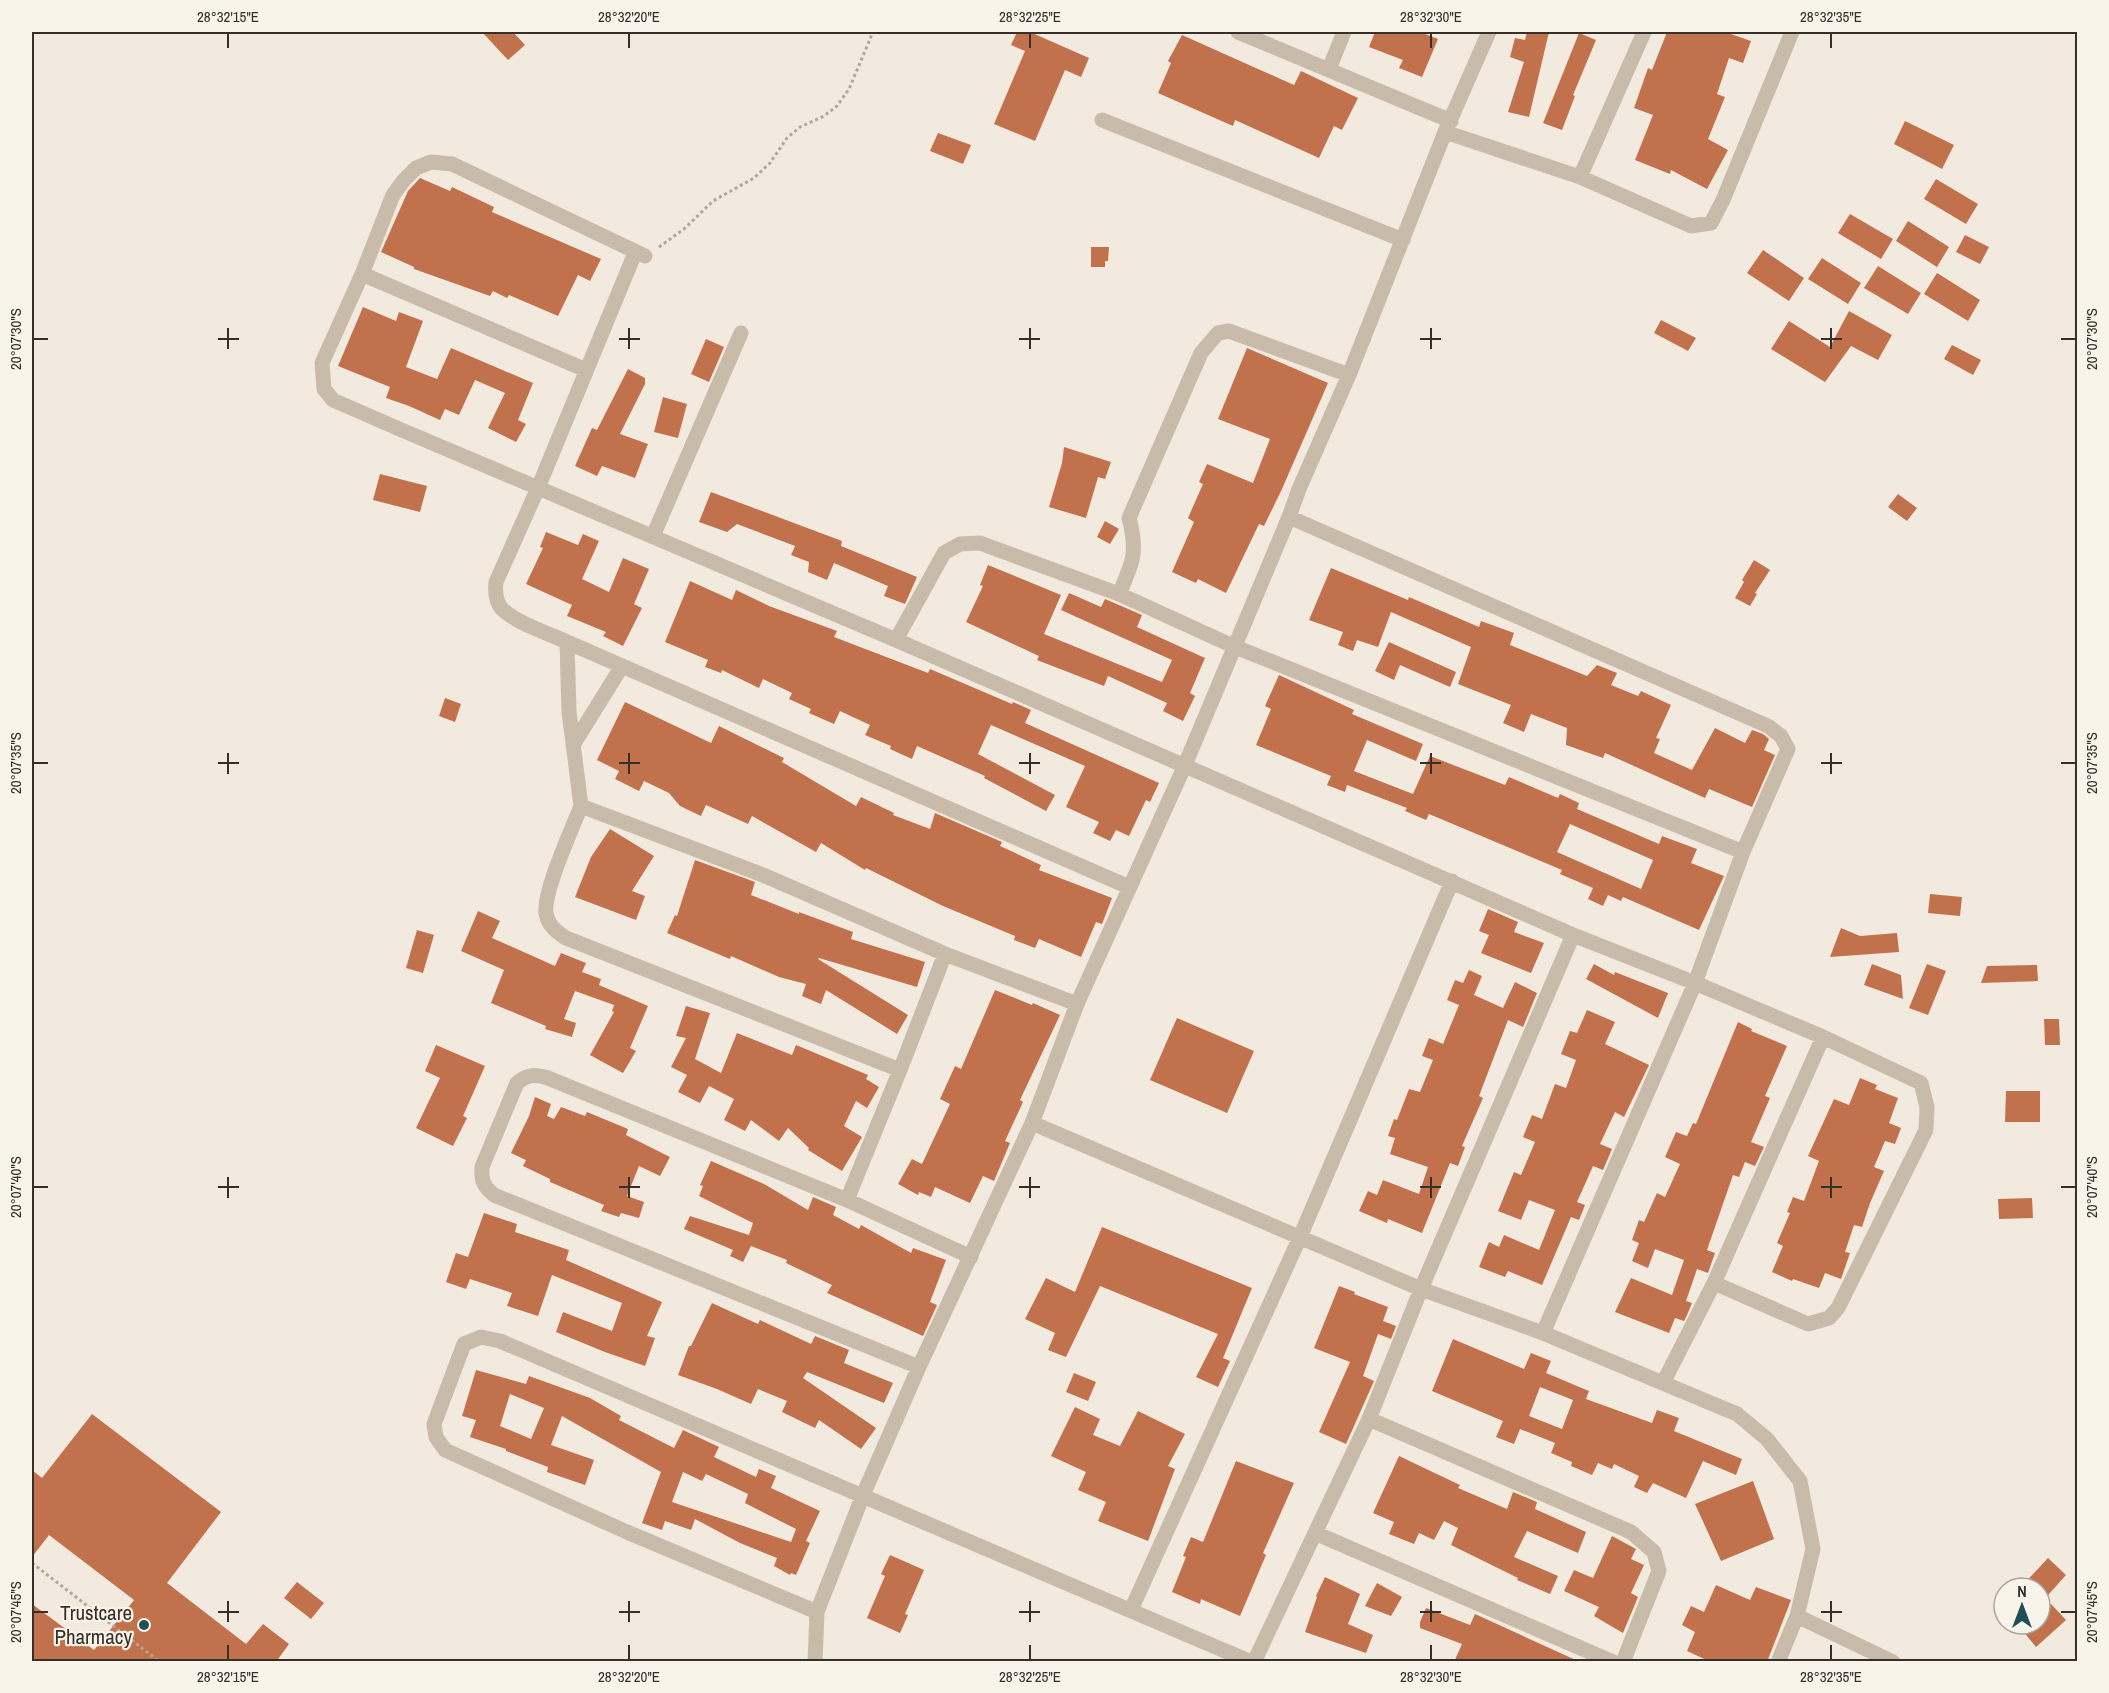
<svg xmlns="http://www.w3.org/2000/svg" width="2109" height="1693" font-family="'Archivo Narrow',sans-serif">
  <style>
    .building { fill: #c1724d; fill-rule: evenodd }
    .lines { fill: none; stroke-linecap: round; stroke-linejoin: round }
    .path { stroke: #b5a594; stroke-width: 3; stroke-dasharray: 3 3; stroke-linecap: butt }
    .minor { stroke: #c9bbaa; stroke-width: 15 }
    .ticks { fill: none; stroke: #372f29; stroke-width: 2 }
    .poi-dot { fill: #204f57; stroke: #f9f4ea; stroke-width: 2 }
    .labels { text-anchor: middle; stroke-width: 4.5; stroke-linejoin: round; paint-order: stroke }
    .poi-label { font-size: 21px; fill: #372f29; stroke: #f9f4ea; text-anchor: end }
    .neatline { fill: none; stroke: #372f29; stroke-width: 2 }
    .ticks-label { font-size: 15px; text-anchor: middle; fill: #372f29 }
  </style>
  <rect width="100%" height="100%" fill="#f2eade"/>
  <path class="building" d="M482,32H513L525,45L508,60Z
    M1017,32H1030L1089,58L1081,77L1065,70L1035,141L994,124L1025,51L1011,45Z
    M1375,32H1420L1438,39L1422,77L1399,68L1403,60L1369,47Z
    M1527,32H1549L1529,117L1508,112L1524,62L1510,57L1515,38L1525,40Z
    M1667,32H1725L1751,41L1743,63L1729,58L1717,94L1725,97L1708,139L1728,150L1707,189L1671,170L1670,174L1635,160L1653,115L1634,108L1648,68L1652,70Z
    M1579,33L1596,40L1573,95L1575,96L1562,130L1543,123Z
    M1182,35L1294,85L1301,71L1358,98L1342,130L1334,126L1319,158L1235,120L1233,126L1158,93L1171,63L1168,61Z
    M1905,121L1954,145L1942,169L1894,144Z
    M938,133L971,145L963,164L930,151Z
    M420,178L450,191L452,187L494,207L492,212L601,259L590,281L578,275L558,316L509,295L507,298L493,291L490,296L414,269V267L381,252L408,191Z
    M1936,179L1978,204L1966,224L1924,199Z
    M1850,214L1893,239L1881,259L1838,233Z
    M1908,221L1949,247L1937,267L1896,241Z
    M1965,235L1989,247L1980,264L1956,252Z
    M1091,247H1109L1108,261H1105V267H1091Z
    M1763,250L1804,278L1789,301L1747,273Z
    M1822,258L1861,283L1848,304L1808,279Z
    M1878,266L1921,293L1908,314L1864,288Z
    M1937,273L1980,300L1968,321L1924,294Z
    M363,307L396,321L399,312L423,321L406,367L437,379L451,348L533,383L518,420L526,424L516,442L488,428L505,393L475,380L459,415L445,409L440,420L409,406L386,398L390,387L338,366Z
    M1849,311L1892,335L1878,360L1851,346L1825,382L1771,349L1789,321L1830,347Z
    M1661,320L1696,338L1688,351L1654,333Z
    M706,339L724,347L709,382L691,374Z
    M1952,345L1981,360L1973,375L1944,359Z
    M1247,348L1328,383L1282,489L1264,526L1259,524L1226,593L1198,579L1196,583L1172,572L1194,522L1188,518L1203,484L1199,482L1207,464L1253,483L1270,439L1218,419Z
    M628,369L645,378V384L620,434L648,444L635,478L602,466L597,476L575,466L592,428L597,430Z
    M663,397L687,404L678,438L654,432Z
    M1064,447L1111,462L1105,479L1098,477L1086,518L1049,507L1062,463Z
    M380,474L427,486L420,512L373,500Z
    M711,492L842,541L841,546L917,577L905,604L884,596L888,586L834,563L827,580L808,572L809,562L791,555L795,546L737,524L727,532L699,522Z
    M1898,494L1917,508L1907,521L1888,507Z
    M1105,521L1119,529L1110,544L1097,537Z
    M546,532L578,545L583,534L599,541L582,579L609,592L623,558L649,569L634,604L642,608L623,646L603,636L606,632L567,616L572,605L526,584L543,548L540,547Z
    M1754,560L1770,570L1755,593L1757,594L1750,606L1735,598L1744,582L1742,580Z
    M988,565L1061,595L1044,634L1162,682L1172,660L1061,610L1069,593L1101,607L1105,599L1142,615L1137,627L1205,658L1190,693L1195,696L1183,721L1163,711L1167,703L1108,676L1104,686L1037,660L1039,656L966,622L983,586L980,585Z
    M1331,568L1408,600L1409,597L1479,627L1481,621L1514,633L1510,645L1587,676L1597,665L1617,673L1611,685L1638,696L1641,691L1671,705L1656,738L1660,739L1654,753L1692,770L1715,728L1745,743L1752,730L1763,734L1769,739L1764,750L1775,755L1752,807L1709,789L1705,798L1605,753L1603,758L1566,745L1567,728L1531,714L1524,732L1503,723L1511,705L1458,684L1471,647L1391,612L1378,647L1357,640L1353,651L1338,645L1343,632L1309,620Z
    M690,581L732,600L736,590L769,606L837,631L834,637L928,673L930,669L1012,704L1013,702L1031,710L1025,723L1159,783L1150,802L1146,800L1129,836L1116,830L1110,841L1093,833L1099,822L1066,807L1085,766L991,725L978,754L1055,795L1046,811L984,778L985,776L917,746L912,759L890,749L891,746L865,735L870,725L840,711L834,724L809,713L811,709L789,699L792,693L763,679L759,688L722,670L721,673L705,667L708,660L665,642Z
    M1389,642L1456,672L1450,687L1400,665L1394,680L1375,671Z
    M1279,675L1354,710L1352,714L1423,744L1416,761L1367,740L1354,771L1413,794L1430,756L1505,785L1509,777L1558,798L1560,794L1579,803L1577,809L1659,844L1662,836L1697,849L1691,863L1724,876L1699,930L1623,897L1621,901L1608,895L1603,906L1588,899L1593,888L1560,874L1562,870L1429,814L1426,820L1405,811L1407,808L1347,785L1345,792L1327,785L1331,776L1256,745L1271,709L1265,706ZM1570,824L1653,860L1641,889L1557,852Z
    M445,698L461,704L455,722L439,716Z
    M625,702L711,743L719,726L784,758L782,762L856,806L861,797L894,813L893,815L930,829L935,813L1002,842L1000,846L1041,865L1039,870L1112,898L1102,924L1096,922L1081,957L1039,939L1035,948L1014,940L1015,936L943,906L866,868L865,870L821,843L816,852L752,816L748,824L706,805L701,816L680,806L669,793L644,781L639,791L615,779L619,771L597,760Z
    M610,829L654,856L632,891L645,896L636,920L575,897L591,857Z
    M695,860L755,882L751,895L799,914V912L853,932L851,939L925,962L917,987L819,958L818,959L908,1015L897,1034L826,990L821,1004L802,996L806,984L779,977L731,956L730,959L667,933L675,915L677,916Z
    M1930,894L1962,897L1960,916L1928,913Z
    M1488,909L1518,922L1514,932L1544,943L1531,973L1481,953L1489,935L1479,931Z
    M478,911L500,921L492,938L555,966L561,953L586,963L582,972L601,979L599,985L648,1006L630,1048L636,1051L623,1073L590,1055L614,1012L612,1011L614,1005L575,991L564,1019L576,1023L572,1037L545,1029L546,1026L491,1003L504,970L461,951Z
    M1841,928L1860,936L1897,933L1899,952L1830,957Z
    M417,930L434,935L423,973L406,968Z
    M1594,964L1614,975L1615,972L1668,993L1658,1018L1586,979Z
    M1872,964L1901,975L1903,999L1864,985Z
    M1927,964L1946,971L1928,1015L1909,1008Z
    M2037,965L2038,981L1981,983L1987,966Z
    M1469,970L1482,976L1474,995L1503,1008L1515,982L1537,993L1523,1027L1508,1020L1479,1096L1483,1098L1462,1146L1465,1147L1458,1166L1450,1163L1422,1233L1388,1219L1387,1223L1359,1211L1368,1191L1377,1195L1383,1180L1419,1194L1428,1167L1390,1154L1395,1138L1388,1136L1394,1119L1397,1120L1409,1089L1420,1092L1433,1060L1422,1056L1429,1038L1443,1044L1459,1005L1447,1000L1455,980L1463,983Z
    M995,990L1032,1005L1033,1003L1060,1015L1020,1100L1023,1102L1005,1141L1010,1143L994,1181L983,1176L970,1203L935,1187L931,1197L919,1192L918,1195L898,1184L912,1159L922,1164L950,1104L940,1099L955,1066L961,1069Z
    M686,1006L710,1013L695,1059L721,1073L737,1033L792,1055L796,1045L868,1075L866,1079L879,1087L867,1108L856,1101L844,1126L862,1137L842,1171L808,1150L809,1148L788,1128L779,1141L751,1120L745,1131L724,1120L734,1099L709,1086L700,1103L678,1092L687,1075L671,1067L686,1038L676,1036Z
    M1587,1010L1615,1022L1605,1044L1649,1065L1624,1117L1615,1112L1600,1144L1612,1149L1603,1170L1593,1166L1577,1202L1585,1205L1579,1220L1571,1217L1542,1285L1508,1271L1505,1277L1479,1267L1489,1242L1499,1247L1504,1235L1539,1250L1555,1210L1529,1200L1521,1220L1498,1211L1514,1172L1521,1175L1535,1142L1523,1137L1532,1115L1542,1119L1555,1084L1566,1088L1576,1060L1561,1054L1570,1031L1577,1033Z
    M1177,1018L1254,1051L1227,1113L1150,1080Z
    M2044,1019H2059L2060,1045H2045Z
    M1738,1022L1752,1029L1751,1031L1787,1046L1765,1096L1770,1098L1751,1142L1764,1147L1755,1166L1745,1162L1739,1177L1733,1175L1707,1250L1715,1253L1708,1273L1697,1269L1686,1301L1692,1303L1687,1315L1684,1321L1675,1318L1669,1333L1615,1312L1631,1278L1672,1295L1684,1260L1655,1249L1648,1268L1632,1261L1639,1243L1632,1240L1639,1220L1644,1222L1657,1193L1665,1197L1680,1164L1665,1157L1676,1132L1687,1136L1693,1123L1696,1124Z
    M436,1045L485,1066L463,1116L467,1118L453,1146L416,1128L440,1078L425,1071Z
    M1860,1078L1877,1085L1875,1089L1898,1098L1889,1123L1901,1128L1895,1144L1885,1141L1874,1167L1884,1171L1870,1203L1862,1227L1854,1225L1845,1252L1850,1253L1841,1279L1825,1273L1819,1288L1793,1279L1792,1281L1772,1272L1783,1246L1777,1243L1790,1213L1787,1212L1793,1197L1804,1201L1819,1161L1808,1156L1834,1099L1849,1105Z
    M2006,1091H2040V1122H2005Z
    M535,1097L551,1104L547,1116L554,1119L561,1107L585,1116L587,1112L628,1129L626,1135L670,1157L660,1176L639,1166L627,1196L644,1202L639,1218L621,1213L619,1217L601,1211L604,1205L550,1182V1179L523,1166L526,1160L511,1153L529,1116Z
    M711,1161L764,1184L808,1210L813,1197L836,1207L833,1215L859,1229L861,1225L911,1253L913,1248L946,1260L930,1302L937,1305L923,1336L827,1293L832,1285L786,1263L787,1260L751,1246L743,1262L730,1256L733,1250L684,1229L690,1216L749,1235L753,1223L699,1196L703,1186L700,1185Z
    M2032,1198L2033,1218L1999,1219L1998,1199Z
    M484,1213L517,1224L515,1232L569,1250L566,1260L662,1302L647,1336L655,1338L645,1366L605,1352L556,1332L563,1312L612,1331L622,1303L552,1275L538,1316L507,1306L512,1293L470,1279L466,1289L446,1282L456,1253L468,1257Z
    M1102,1227L1252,1288L1223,1358L1230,1361L1218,1387L1196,1377L1218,1334L1100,1286L1066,1357L1048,1350L1055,1333L1025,1319L1046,1278L1075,1292Z
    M1339,1286L1355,1292L1354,1294L1388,1307L1383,1321L1396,1326L1391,1339L1378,1334L1363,1376L1374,1381L1346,1444L1319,1432L1350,1362L1314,1348Z
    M712,1303L758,1324L760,1320L811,1344L815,1336L849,1350L844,1363L893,1383L884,1403L807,1372L803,1378L876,1428L861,1449L819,1420L815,1428L782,1412L787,1401L758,1389L751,1404L717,1389L678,1375L689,1346H691Z
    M1453,1339L1524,1369L1531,1353L1551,1361L1546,1373L1589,1391L1586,1399L1652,1423L1657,1410L1679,1418L1674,1431L1742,1459L1736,1475L1703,1461L1686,1498L1653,1483L1647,1493L1634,1487L1639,1476L1614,1464L1612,1469L1598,1463L1592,1475L1571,1466L1572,1462L1551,1453L1555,1443L1520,1429L1514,1444L1496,1437L1503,1421L1432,1391ZM1540,1387L1573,1400L1562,1429L1529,1416Z
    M476,1370L526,1384L529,1376L590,1398L621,1416L619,1420L674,1448L683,1430L719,1447L714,1457L756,1477L759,1469L776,1476L771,1488L820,1511L806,1541L810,1543L796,1575L791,1573L790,1575L774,1566L777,1558L740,1543L695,1519L691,1530L665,1521L662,1530L642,1523L661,1472L562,1416L551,1445L594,1460L585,1485L547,1472L548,1467L506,1451V1449L470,1437L476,1420L462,1416ZM510,1394L544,1408L531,1439L500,1426ZM683,1472L702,1481L706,1474L748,1494L745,1503L796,1529L791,1542L672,1502Z
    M1074,1373L1096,1382L1088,1401L1066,1392Z
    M1075,1407L1100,1419L1093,1435L1120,1446L1138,1411L1185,1434L1168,1466L1175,1469L1148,1541L1098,1521L1106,1502L1078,1490L1086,1472L1051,1456Z
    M92,1414L221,1512L167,1583L246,1644L263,1624L289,1644L276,1662H32V1604L94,1650L134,1600L49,1535L32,1557V1470L42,1478Z
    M1399,1456L1460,1485L1458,1488L1507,1509L1513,1492L1537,1502L1535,1509L1586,1532L1578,1553L1527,1531L1514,1557L1558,1576L1550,1594L1517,1580L1518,1578L1451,1545L1458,1528L1444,1521L1434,1540L1419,1533L1414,1544L1389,1534L1394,1522L1373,1513Z
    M1236,1461L1294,1483L1263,1553L1266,1555L1240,1616L1201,1599L1200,1604L1172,1592L1186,1557L1183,1556L1191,1537L1203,1542Z
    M1753,1481L1774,1539L1721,1561L1695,1504Z
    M1612,1536L1636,1549L1631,1559L1644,1565L1631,1593L1638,1597L1623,1633L1594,1616L1599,1607L1564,1591L1574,1570L1593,1578Z
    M890,1555L924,1570L905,1614L908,1615L900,1633L867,1618L885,1576L881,1574Z
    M2048,1558L2066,1575L2040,1604V1588H2020Z
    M1325,1577L1360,1594L1348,1624L1373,1635L1366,1653L1305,1632L1317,1597L1316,1596Z
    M297,1582L324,1603L311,1619L284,1598Z
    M1377,1583L1402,1597L1391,1616L1365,1606Z
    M1716,1585L1750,1600L1756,1587L1791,1600L1767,1662H1711L1687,1651L1695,1632L1682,1625L1691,1606L1704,1612Z
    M2051,1604L2066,1620L2036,1647L2022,1630L2029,1624H2040V1614Z
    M1426,1608L1470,1625L1475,1614L1580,1662H1454L1462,1644L1420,1628V1622Z"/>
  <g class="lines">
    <path class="path" d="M659,247L684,229L713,201L754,178L770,163L787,138L800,127L824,116L837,106L849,89L873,32
      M32,1563L160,1662"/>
    <path class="minor" d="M1238,32L1451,121
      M1329,69L1344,32
      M1102,120L1403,240
      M1445,132L1580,177L1691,226L1711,223L1723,200L1792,32
      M1580,177L1644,32
      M635,253L538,488L496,582C495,591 495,601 502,609C516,623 548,633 567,642L1129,887
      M645,256L452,164L431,162L416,168L404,180L393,195L362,274L322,363L324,389L333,400L397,428L896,640L1573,935L1695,983L1823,1037L1921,1083L1927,1107L1926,1130L1838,1308L1829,1318L1808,1324L1714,1283
      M362,274L586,370
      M1289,517L1768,726L1781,736L1788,749L1743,852L1695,983L1543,1333
      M653,536L741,333
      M1119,594C1133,563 1138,551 1129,518L1201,353L1218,333L1229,331L1349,375
      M896,640L944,553L960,544L980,543L1119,594L1233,646L1743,852
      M567,642L569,712L581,806
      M573,745L622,666
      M900,1070L566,938C557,932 548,926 546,913C543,892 572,829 581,806L763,875L945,954L1077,1004
      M1032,1123L1421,1289L1543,1333L1737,1414L1767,1439L1800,1481L1813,1549L1797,1616L1778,1662
      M847,1200L900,1070L945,954
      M919,1367L494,1195C483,1186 481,1180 482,1167L517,1083C528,1074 535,1074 548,1078L847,1200L971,1257
      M1663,1383L1714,1283L1823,1037
      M1369,1419L1631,1532L1654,1552L1659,1571L1623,1662
      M1315,1533L1613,1662
      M1131,1610L1300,1237L1452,881
      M817,1612L627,1532L445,1450L436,1437L434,1424L464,1344L481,1337L500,1341L1251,1662
      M1797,1616L1893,1662
      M815,1662L817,1612L863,1495L919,1367L1032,1123L1077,1004L1185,765L1289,517L1299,489L1349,375L1445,132L1489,32
      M1254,1662L1369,1419L1421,1289L1573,935"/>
  </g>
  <path class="ticks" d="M228,33V48M629,33V48M1030,33V48M1431,33V48M1831,33V48M228,328V349M629,328V349M1030,328V349M1431,328V349M1831,328V349M33,339H48M218,339H239M619,339H640M1019,339H1040M1420,339H1441M1821,339H1842M2061,339H2076M228,753V774M629,753V774M1030,753V774M1431,753V774M1831,753V774M33,763H48M218,763H239M619,763H640M1019,763H1040M1420,763H1441M1821,763H1842M2061,763H2076M228,1177V1198M629,1177V1198M1030,1177V1198M1431,1177V1198M1831,1177V1198M33,1187H48M218,1187H239M619,1187H640M1019,1187H1040M1420,1187H1441M1821,1187H1842M2061,1187H2076M228,1601V1622M629,1601V1622M1030,1601V1622M1431,1601V1622M1831,1601V1622M33,1612H48M218,1612H239M619,1612H640M1019,1612H1040M1420,1612H1441M1821,1612H1842M2061,1612H2076M228,1645V1660M629,1645V1660M1030,1645V1660M1431,1645V1660M1831,1645V1660"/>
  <circle class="poi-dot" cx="144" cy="1625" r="6"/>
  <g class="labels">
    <g class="poi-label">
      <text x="132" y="1620">Trustcare<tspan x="132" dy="24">Pharmacy</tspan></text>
    </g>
  </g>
  <rect width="2109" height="1693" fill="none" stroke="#f9f4ea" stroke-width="66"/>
  <g transform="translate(2022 1606)"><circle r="28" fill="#f9f4ea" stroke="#aba59d" stroke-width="1.5"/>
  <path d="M0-4.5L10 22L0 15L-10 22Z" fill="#204f57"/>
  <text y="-9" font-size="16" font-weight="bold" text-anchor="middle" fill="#372f29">N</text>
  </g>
  <rect x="33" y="33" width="2043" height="1627" class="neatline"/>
  <g class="ticks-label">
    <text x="228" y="22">28°32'15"E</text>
    <text x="629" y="22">28°32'20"E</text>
    <text x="1030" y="22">28°32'25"E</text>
    <text x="1431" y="22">28°32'30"E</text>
    <text x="1831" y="22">28°32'35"E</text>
    <text transform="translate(16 339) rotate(-90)" y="5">20°07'30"S</text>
    <text transform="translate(2092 339) rotate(-90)" y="5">20°07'30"S</text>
    <text transform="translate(16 763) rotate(-90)" y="5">20°07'35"S</text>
    <text transform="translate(2092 763) rotate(-90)" y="5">20°07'35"S</text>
    <text transform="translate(16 1187) rotate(-90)" y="5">20°07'40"S</text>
    <text transform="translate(2092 1187) rotate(-90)" y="5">20°07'40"S</text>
    <text transform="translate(16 1612) rotate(-90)" y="5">20°07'45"S</text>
    <text transform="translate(2092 1612) rotate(-90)" y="5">20°07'45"S</text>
    <text x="228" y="1682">28°32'15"E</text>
    <text x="629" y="1682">28°32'20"E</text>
    <text x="1030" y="1682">28°32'25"E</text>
    <text x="1431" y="1682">28°32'30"E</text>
    <text x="1831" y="1682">28°32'35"E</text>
  </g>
</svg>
